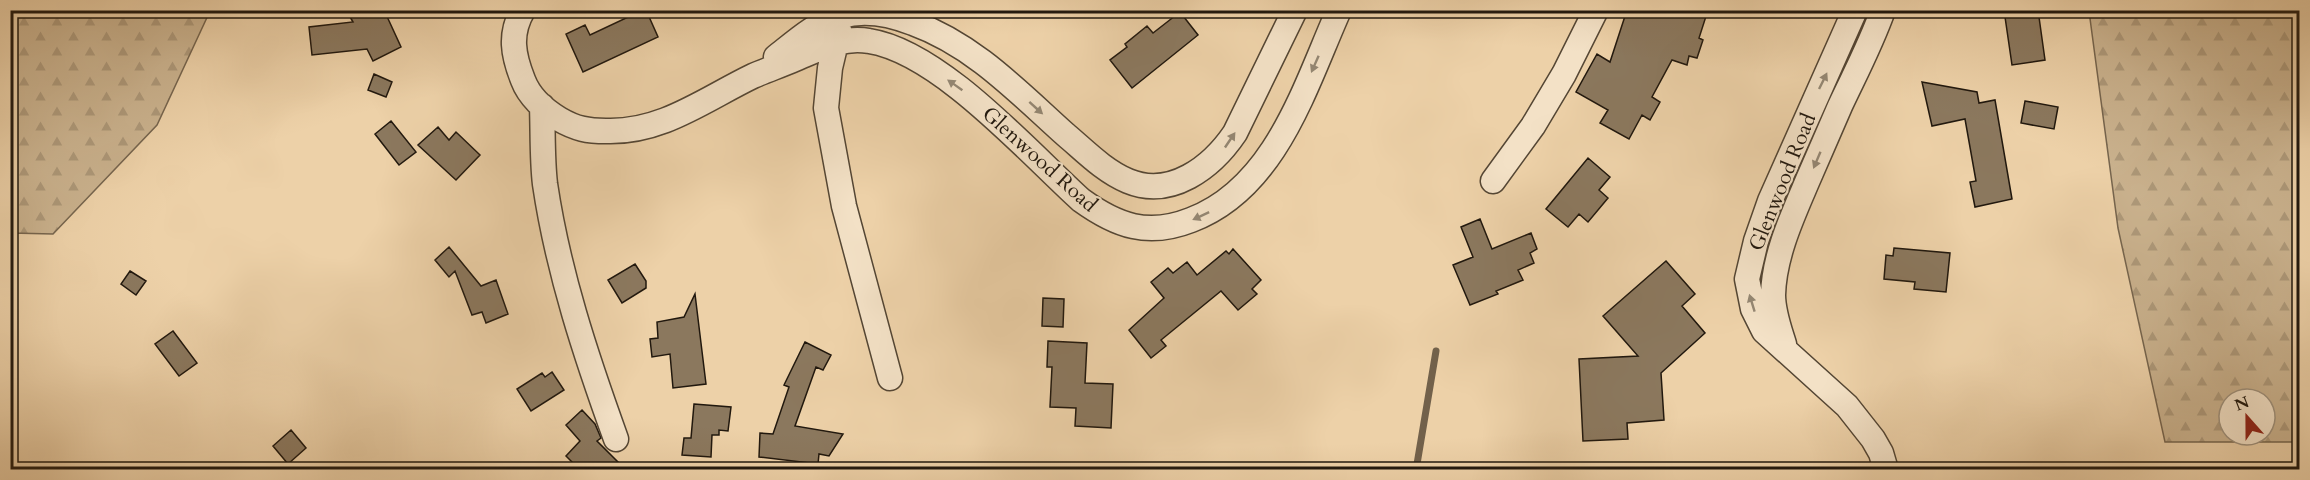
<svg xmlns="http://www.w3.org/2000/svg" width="2310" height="480" font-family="Cardo,serif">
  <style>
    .forest { fill: url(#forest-firs); stroke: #76654e; stroke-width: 1.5; fill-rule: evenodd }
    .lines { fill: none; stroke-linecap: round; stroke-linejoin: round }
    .stream { stroke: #72614b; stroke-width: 7 }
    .building { fill: #8b785e; stroke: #21180e; stroke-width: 1.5 }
    .minor-casing { stroke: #544634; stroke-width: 27 }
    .minor { stroke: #f3e1c6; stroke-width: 24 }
    .oneway { fill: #948773 }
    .labels { text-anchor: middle; stroke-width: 4.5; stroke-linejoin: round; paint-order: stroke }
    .street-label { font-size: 21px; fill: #21180e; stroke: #f3e1c6 }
  </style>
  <defs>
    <pattern id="forest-firs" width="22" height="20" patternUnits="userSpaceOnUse" patternTransform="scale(1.5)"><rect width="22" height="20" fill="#cab28e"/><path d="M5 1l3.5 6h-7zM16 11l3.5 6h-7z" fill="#ad9879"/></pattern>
  </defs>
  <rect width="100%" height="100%" fill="#edd1a8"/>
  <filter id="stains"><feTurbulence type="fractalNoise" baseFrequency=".00333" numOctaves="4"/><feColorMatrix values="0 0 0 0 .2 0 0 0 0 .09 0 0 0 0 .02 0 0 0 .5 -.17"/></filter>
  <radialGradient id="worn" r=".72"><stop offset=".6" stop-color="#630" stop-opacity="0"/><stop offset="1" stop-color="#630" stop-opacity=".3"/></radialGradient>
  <path class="forest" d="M11,10L210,11L157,125L53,234L11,233Z
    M2089,11H2299V442H2165L2118,228ZM2229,399H2265V435H2229Z"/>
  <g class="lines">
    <path class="stream" d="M1416,470L1436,351"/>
  </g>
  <path class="building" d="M346,10H384L401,47L373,61L367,49L312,55L309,27L353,22Z
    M643,10H646L658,37L583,72L566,34L585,25L590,35Z
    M1627,10H1708L1699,38L1703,40L1697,58L1689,56L1687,65L1672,60L1652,97L1660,102L1650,120L1642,115L1629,139L1600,123L1608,110L1576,92L1597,54L1610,62Z
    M2004,10H2038L2045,60L2012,65Z
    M1180,12L1198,35L1132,88L1110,60L1127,47L1125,44L1147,26L1153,33Z
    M374,74L392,82L386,97L368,90Z
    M1922,82L1977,92L1979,103L1995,100L2012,199L1975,207L1970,182L1976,181L1965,119L1932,126Z
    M2025,101L2058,107L2054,129L2021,123Z
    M391,121L416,152L399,165L375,134Z
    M438,127L449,140L456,132L480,155L456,180L418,145Z
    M1588,158L1610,177L1599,190L1608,198L1588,222L1579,214L1568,227L1546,209Z
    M1480,219L1492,249L1531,233L1537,249L1530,253L1534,263L1518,270L1523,280L1496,291L1498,294L1470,305L1453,265L1473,257L1461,227Z
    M449,247L481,286L496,280L508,314L486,323L482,312L472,315L455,271L449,277L435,260Z
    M1894,248L1950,253L1946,292L1914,289L1915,282L1884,279L1886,255L1893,256Z
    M1233,249L1261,280L1252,289L1257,294L1238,310L1221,291L1161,340L1166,346L1151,358L1129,330L1164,298L1151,282L1168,268L1173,273L1187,262L1197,275L1226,251L1229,254Z
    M1666,261L1695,294L1682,306L1705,333L1661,373L1664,420L1627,423L1628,439L1583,441L1579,359L1638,356L1603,316Z
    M635,264L646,281V288L622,303L608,280Z
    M130,271L146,281L136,295L121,284Z
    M695,294L706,384L673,388L670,354L652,357L650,339L658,338L657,322L684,317Z
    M1043,298L1064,299L1063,327L1042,326Z
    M173,331L197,363L179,376L155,344Z
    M1048,341L1087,343L1085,383L1113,384L1111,428L1075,426L1076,408L1050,407L1052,367H1047Z
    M805,342L831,355L823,370L816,367L795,426L843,434L829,456L819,454L818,464L759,457L760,433L773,434L789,387L784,385Z
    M552,372L564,390L531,411L517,389L542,373L545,377Z
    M694,404L731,407L728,431L719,430V435H712L711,457L682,455L684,438H691Z
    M582,410L595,424L601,438L597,441L626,470H580L566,456L580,441L566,425Z
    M291,430L306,448L288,464L273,446Z"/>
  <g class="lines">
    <defs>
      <path id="minor" d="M523,10C509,34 513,55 523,80C529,96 544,110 559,119C576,129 588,131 606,131C662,133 705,99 753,76C767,70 781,65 795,59C819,49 843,36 869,41C940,52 1028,152 1081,200C1117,226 1148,237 1191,220C1276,188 1305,86 1339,10
        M1855,10L1770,201L1756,241L1747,279L1753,309L1764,331L1847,406L1873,439L1881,453L1886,470
        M839,30L830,68L826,108L844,206L890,378
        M776,57C795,42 817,22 841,16C865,9 890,14 913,23C974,45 1018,92 1066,135C1085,151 1104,171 1128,181C1171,199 1212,167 1235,133L1295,10
        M542,106C543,132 542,159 545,184C558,272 586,356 616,439
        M1493,181L1533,126L1564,74L1596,10
        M1784,344C1779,328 1773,312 1773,295C1774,256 1792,217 1807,182C1818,157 1829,131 1840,106C1855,74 1871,44 1883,10"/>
    </defs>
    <use href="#minor" class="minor-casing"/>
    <use href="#minor" class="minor"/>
  </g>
  <defs><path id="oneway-solid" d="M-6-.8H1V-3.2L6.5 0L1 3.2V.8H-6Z" transform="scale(1.5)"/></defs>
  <g class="oneway">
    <use href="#oneway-solid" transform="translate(1315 64) rotate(114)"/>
    <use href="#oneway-solid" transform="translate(1823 81) rotate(-64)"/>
    <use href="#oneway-solid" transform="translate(955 85) rotate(-145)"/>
    <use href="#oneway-solid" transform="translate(1036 108) rotate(42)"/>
    <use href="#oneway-solid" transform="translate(1230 140) rotate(-56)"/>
    <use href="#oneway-solid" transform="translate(1817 160) rotate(113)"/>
    <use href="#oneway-solid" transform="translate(1201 216) rotate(155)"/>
    <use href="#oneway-solid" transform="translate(1752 303) rotate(-107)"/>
  </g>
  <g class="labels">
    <g class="street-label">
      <text transform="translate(1040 159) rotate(42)" y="7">Glenwood Road</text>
      <text transform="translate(1782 182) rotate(-68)" y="7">Glenwood Road</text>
    </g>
  </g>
  <rect width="2310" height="480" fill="none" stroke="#edd1a8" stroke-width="36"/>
  <rect x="12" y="12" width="2286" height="456" fill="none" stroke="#21180e" stroke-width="3"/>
  <rect x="18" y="18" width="2274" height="444" fill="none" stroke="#21180e" stroke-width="1.5"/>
  <g transform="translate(2247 417) rotate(339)"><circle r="28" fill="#f3e1c6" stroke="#9f917c" stroke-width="1.5"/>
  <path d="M0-4.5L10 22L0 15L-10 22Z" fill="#8f2418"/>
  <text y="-9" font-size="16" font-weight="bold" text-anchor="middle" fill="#21180e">N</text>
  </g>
  <rect width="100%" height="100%" filter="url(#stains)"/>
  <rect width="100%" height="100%" fill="url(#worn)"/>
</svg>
